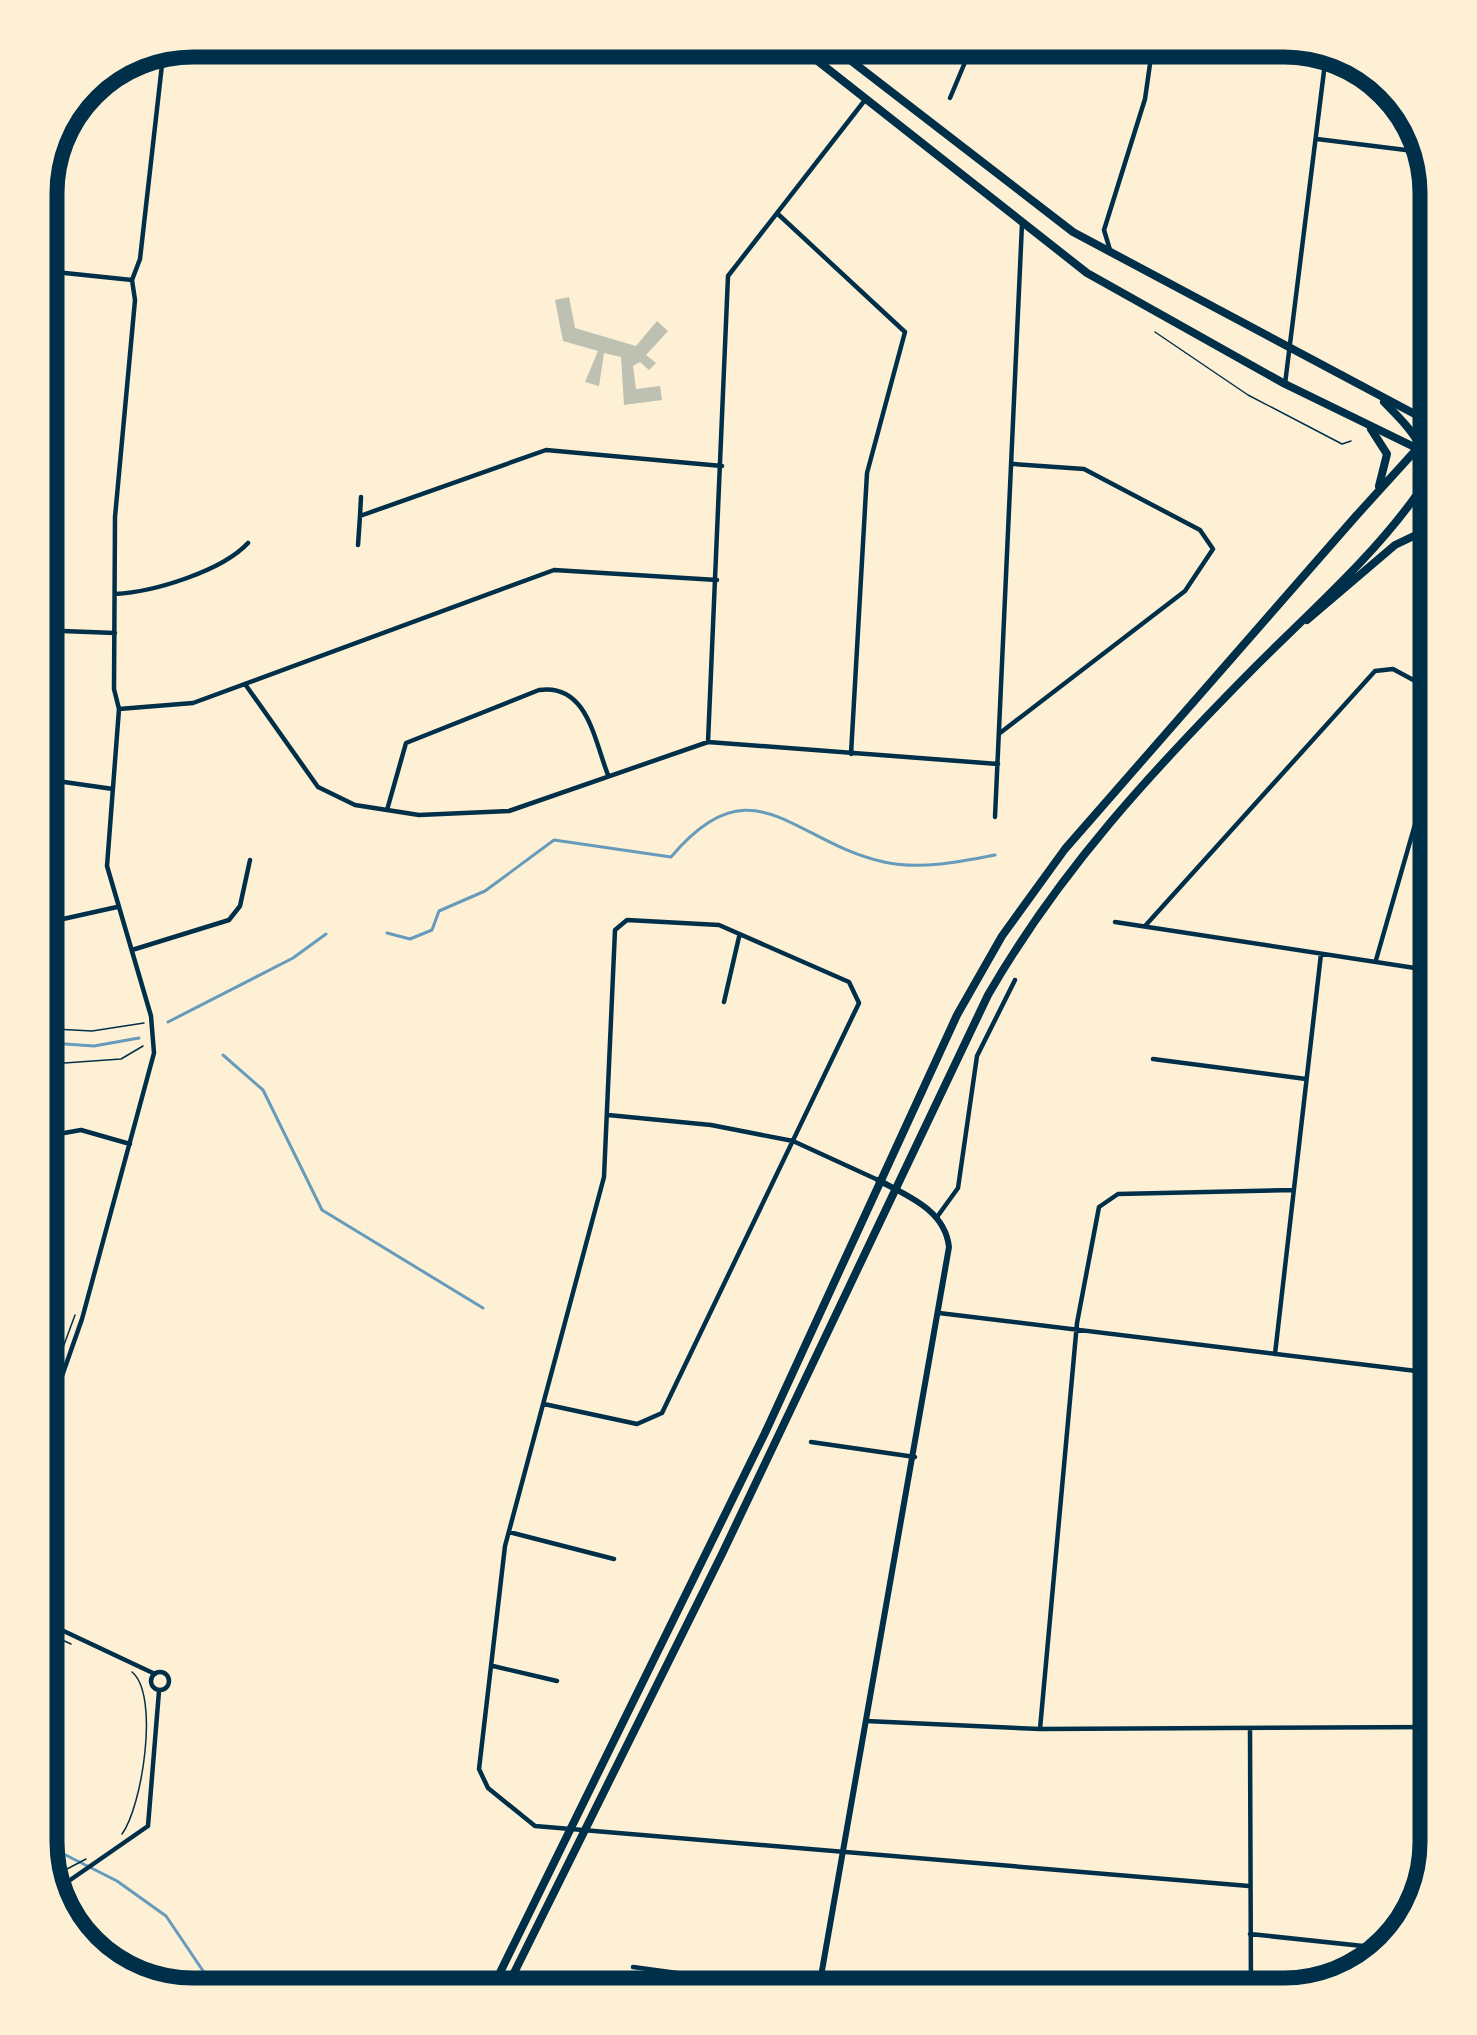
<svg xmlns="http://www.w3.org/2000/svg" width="1477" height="2035" font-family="Mulish,sans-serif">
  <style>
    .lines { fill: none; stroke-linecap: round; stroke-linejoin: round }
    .stream { stroke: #669bbc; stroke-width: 3 }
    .building { fill: #bec0b2 }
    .path { stroke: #003049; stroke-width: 1.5 }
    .service { stroke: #003049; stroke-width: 1.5 }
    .minor { stroke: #003049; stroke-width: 4.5 }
    .tertiary { stroke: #003049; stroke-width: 6 }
    .primary { stroke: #003049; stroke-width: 8 }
    .trunk { stroke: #003049; stroke-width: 8 }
    .rim { fill: none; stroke: #003049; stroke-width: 15 }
  </style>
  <rect width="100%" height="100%" fill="#fdf0d5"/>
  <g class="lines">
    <path class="stream" d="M387,933L410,939L432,930L439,911L485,891L554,840L671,857C753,759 792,842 884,862C920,870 959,862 995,855
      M168,1022L293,958L326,934
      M36,1042L94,1046L139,1038
      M223,1055L263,1090L322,1210L483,1308
      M36,1840L117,1881L166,1916L222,1999"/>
  </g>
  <path class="building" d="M569,297L575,328L636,346L657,321L668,331L646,355L656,363L649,370L640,362L633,366L636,389L660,386L662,400L624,405L621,357L604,353L599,386L585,382L598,351L563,341L555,300Z"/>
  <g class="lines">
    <path class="path" d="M36,1028L92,1031L144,1023
      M36,1065L121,1059L143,1046
      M61,1353L75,1315
      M45,1398L57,1366
      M36,1628L71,1644
      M122,1834C142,1807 160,1695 132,1672
      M46,1880L86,1859"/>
    <path class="service" d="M1155,332L1248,395L1342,444L1351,441"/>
    <path class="minor" d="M950,98L976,36
      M1317,139L1430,153
      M779,215L905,332L867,473L851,754
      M1110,250L1104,230L1145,99L1154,36
      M36,270L132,280
      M1285,384L1327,47
      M361,497L360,516L546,450L722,466
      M358,545L360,516
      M115,594C154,592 222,571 248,543
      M36,630L115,633
      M245,684L318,787L355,805L419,815L509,811L708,742L998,764
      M119,709L193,703L554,570L717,580
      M1000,733L1185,591L1213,549L1200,530L1084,469L1014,464
      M708,742L728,276L865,100
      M36,778L113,789
      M387,810L406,743L539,690C587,683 594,739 608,775
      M995,817L1022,224
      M1115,922L1441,972
      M36,925L117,907
      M1145,926L1375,671L1393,669L1441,695
      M132,950L229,920L240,906L250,860
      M1376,960L1441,734
      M724,1002L739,937
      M1153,1059L1306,1079
      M608,1115L711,1125L793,1141L878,1180
      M36,1138L81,1130L130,1144
      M1429,1190L1441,1181
      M937,1217L958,1188L977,1056L1015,980
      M939,1313L1441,1374
      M1275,1354L1321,954
      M544,1404L637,1424L662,1413L859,1003L849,982L719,925L627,920L615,930L604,1177L505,1546L479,1769L488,1788L535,1826L1249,1886
      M36,1406L50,1409
      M811,1442L915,1457
      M36,1450L82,1319L154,1053L151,1016L107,866L119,709L114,689L115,517L135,300L132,280L140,259L164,47
      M509,1532L614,1559
      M36,1618L155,1674
      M493,1666L557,1681
      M151 1681a9 9 0 1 1 18 0a9 9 0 1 1-18 0Z
      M866,1721L1040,1729L1441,1727
      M1040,1729L1077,1323L1099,1207L1118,1194L1293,1190
      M1250,1729L1251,1999
      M50,1894L148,1826L159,1691
      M1250,1934L1391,1949
      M633,1967L817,1992
      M820,1983L979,1999"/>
    <path class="tertiary" d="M817,1999L949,1247C945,1210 908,1196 878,1180"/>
    <path class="primary" d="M786,36L1087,273L1285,384L1441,460
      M819,36L1073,232L1441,428"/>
    <path class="trunk" d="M1371,429L1387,454L1379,486
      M1307,620L1395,545L1441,523
      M487,1999L765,1433L957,1015L1002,936L1065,849L1356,516L1415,451L1441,436
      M501,1999L722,1554L988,995C1060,870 1153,770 1254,668C1309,613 1373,557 1418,493C1438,453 1410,429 1384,402"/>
  </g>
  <path d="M0 0H1477V2035H0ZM193 57H1284A136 136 0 0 1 1420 193V1842A136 136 0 0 1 1284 1978H193A136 136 0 0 1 57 1842V193A136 136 0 0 1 193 57Z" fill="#fdf0d5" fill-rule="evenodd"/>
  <path class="rim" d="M193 57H1284A136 136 0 0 1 1420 193V1842A136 136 0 0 1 1284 1978H193A136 136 0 0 1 57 1842V193A136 136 0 0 1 193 57Z"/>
</svg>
